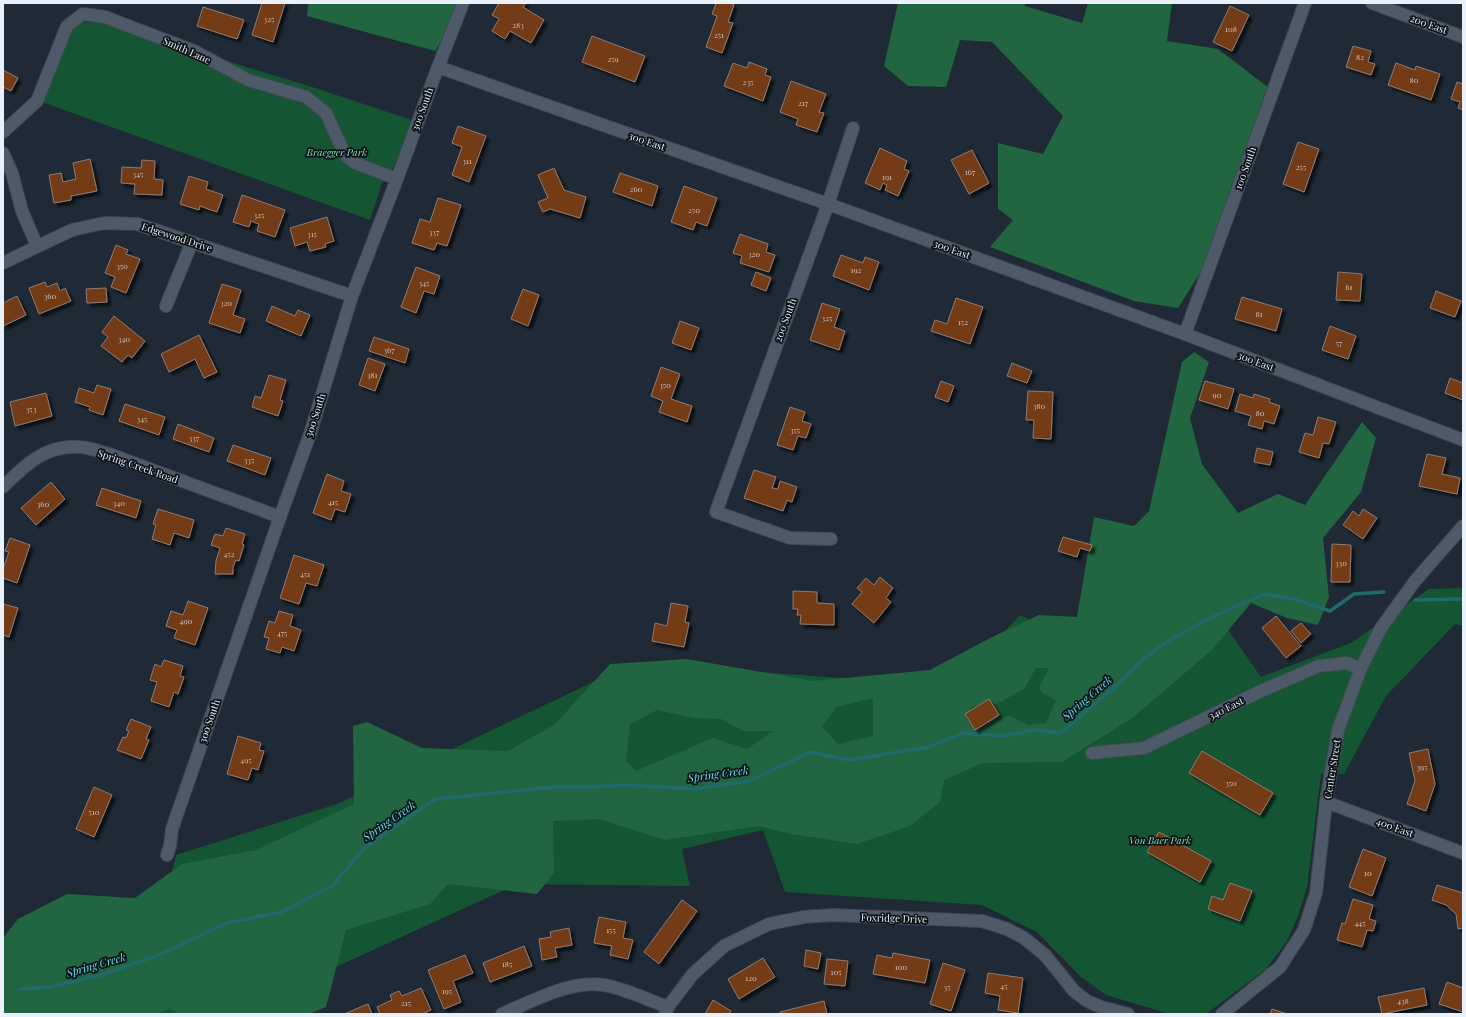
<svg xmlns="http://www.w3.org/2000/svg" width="1466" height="1017" font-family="'Playfair Display',serif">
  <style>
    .green { fill: #145634 }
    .forest { fill: #216640; fill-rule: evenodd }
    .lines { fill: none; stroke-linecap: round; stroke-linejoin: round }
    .stream { stroke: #22696c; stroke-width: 3.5 }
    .building { fill: #733a18; stroke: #8f7c72; filter: url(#shadow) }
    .street-casing { stroke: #3f4852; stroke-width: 14 }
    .secondary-casing { stroke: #3f4852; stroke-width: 14 }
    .street { stroke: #4e5a68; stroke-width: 12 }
    .secondary { stroke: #4e5a68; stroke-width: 12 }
    .labels { text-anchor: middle; stroke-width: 3.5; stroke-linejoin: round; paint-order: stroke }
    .number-label { font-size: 8px; fill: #ccc3c2 }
    .street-label { font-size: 10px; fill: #eaf1fa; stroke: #0d1218 }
    .park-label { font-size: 10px; font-style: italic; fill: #74e9a5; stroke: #0d1218 }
    .water-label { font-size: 11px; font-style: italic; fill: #5de3e9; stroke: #0d1218 }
  </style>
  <defs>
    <filter id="shadow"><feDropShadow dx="3.5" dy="3.5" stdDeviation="1" flood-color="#0009"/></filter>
  </defs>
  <rect width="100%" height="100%" fill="#1f2a36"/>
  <path class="green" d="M95,21L309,86L412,120L394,166L382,183L370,220L42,102L67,35L82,23Z
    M1463,588V626L1455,624L1386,696L1344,774H1321L1307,887L1298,916L1287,941L1266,969L1206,1014H1170L1106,995L1081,977L1037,932L982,905L785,892L763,830L682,849L690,886L517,884L233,1014H137L176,855L337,804L633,663L954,686L1020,615L1078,642L1226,627L1261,677L1351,643L1429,589Z"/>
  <path class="forest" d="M308,3H465L435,51L307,16Z
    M898,3H1024L1025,6L1082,23L1088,3H1172L1167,41L1218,49L1269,88L1209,259L1178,308L1134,301L990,247L1013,220L998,209V143L1043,154L1063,116L992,42L960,40L946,87L908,86L884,66Z
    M1194,352L1209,362L1190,418L1202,464L1238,513L1278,494L1305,505L1362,422L1376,438L1361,492L1323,538L1329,597L1318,625L1287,618L1251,603L1212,650L1132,718L1062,762L983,763L944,780L940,802L910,826L857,844L791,834L758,826L665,840L599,819L553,821L554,873L537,894L448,884L430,904L346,930L326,1007L309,1014H179L170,1008L156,1014H3V938L18,919L67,894L135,898L182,864L256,850L354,804L353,726L367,722L422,748L508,751L555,724L610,664L687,659L813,681L930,670L990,638L1039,615L1077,617L1094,517L1134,526L1149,511L1182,362ZM1036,668H1049L1039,687L1042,693L1056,700L1046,723L1028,725L1010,716L992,719L982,730L965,718L972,707L997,704L1024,689ZM873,698V736L838,744L822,727L836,707ZM657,710L693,718L721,719L743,731H773L747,749L713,738L636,771L626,761L630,724Z"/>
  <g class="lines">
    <path class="stream" d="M1415,600L1463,599
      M20,989L50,987L101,975L159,955L227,923L282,912L333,885L366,846L436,799L554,787H590L626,785L695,789L749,781L811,752L849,760L928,747L964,733L1002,736L1034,730L1061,733L1116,686L1140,662L1163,644L1208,619L1264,594L1294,599L1330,611L1354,594L1384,592"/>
  </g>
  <path class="building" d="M262,3H285L273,42L252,35Z
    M499,3H526L523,7L544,20L531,43L510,31L505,39L492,31L499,19L492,15Z
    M714,3H730L734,5L728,22L733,23L722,53L706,47L717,16L712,14L716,4Z
    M1230,6L1249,15L1232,51L1213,42Z
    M203,7L244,20L237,39L197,26Z
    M592,36L645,56L635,82L582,62Z
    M1353,46L1371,51L1368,62L1375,64L1371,75L1346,67Z
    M749,62L767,69L765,75L771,77L763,101L724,86L733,63L747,68Z
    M1396,63L1415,70L1416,66L1440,74L1431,100L1388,85Z
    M3,70L18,78L11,91L3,87Z
    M791,81L826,94L819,112L824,113L817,132L796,125L798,119L780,112Z
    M1457,82L1463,84V110L1458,108L1460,102L1451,99Z
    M458,126L486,136L469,182L452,175L462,147L452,143Z
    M1298,142L1319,149L1304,192L1283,184Z
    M880,148L907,161L904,169L909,171L898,196L885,190L887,185L883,183L880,190L865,183Z
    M972,150L989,183L969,194L951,160Z
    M90,159L97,191L71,196V200L54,203L49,175L61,173L63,182L76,179L73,163Z
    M142,160L155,161L154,179L163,180L162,195L134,194L135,184L121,183L122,167L141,168Z
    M554,168L564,190L586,197L580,218L550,209L543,212L538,202L548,198L538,175Z
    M620,173L658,186L652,206L613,192Z
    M189,176L208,182L206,189L223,195L217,212L200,206L199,210L180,204Z
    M684,186L717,198L707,226L696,222L693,230L671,222Z
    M242,195L285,210L275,237L257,231L259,224L251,221L249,227L233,222Z
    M438,198L461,205L447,246L437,243L434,250L412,243L420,219L430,222Z
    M327,217L334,241L325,244L326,247L310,251L307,242L295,246L290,228Z
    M740,234L768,244L766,252L775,255L769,272L740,263L742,256L733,253Z
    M116,245L128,250L126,254L140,259L126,293L111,287L115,277L105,273Z
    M841,255L863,263L865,257L879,262L869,290L833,276Z
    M416,267L440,276L434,294L424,291L416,313L401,307Z
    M756,272L771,278L766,291L751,285Z
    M1338,272L1362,274L1360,301L1336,300Z
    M45,282L47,287L57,283L60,291L65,288L71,301L39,314L29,288Z
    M222,284L241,290L233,315L245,319L240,333L209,323Z
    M106,288L107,302L87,303L86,289Z
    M523,289L539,295L528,326L511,319Z
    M1436,291L1461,301L1455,317L1430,308Z
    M17,296L26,315L3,326V303Z
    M1242,297L1282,309L1276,331L1235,319Z
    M956,298L983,307L970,344L931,331L935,320L947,324Z
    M822,303L840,309L834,327L845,331L839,350L810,340Z
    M272,306L295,316L298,310L310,315L301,336L266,321Z
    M114,316L145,341L132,358L128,355L122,362L101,346L108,337L102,332Z
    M680,321L699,328L691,350L672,343Z
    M1330,326L1356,336L1348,359L1322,350Z
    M199,335L217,372L204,378L195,359L169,372L161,354Z
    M374,337L409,349L405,363L369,351Z
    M368,358L385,364L375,391L359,385Z
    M1012,363L1032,371L1027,383L1007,376Z
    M661,367L680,374L671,399L692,406L687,422L659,412L663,401L651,396Z
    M269,375L286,380L280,400L283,401L278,416L252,407L255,396L261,398Z
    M1450,378L1463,383V400L1445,393Z
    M941,381L954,386L948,402L935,397Z
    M1205,381L1234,389L1228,409L1199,400Z
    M97,385L111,389L103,415L89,410L90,407L75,402L79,388L94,393Z
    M1028,391L1053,392L1051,439L1033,438L1034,420H1026Z
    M46,393L52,416L15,426L10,402Z
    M1240,394L1253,398L1254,394L1270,399L1269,402L1280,406L1274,424L1264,421L1262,429L1248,425L1251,416L1235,411Z
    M125,404L165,417L159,435L119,421Z
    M790,407L805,412L802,421L811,424L806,438L798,436L793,450L777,445Z
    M1318,417L1336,422L1329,444L1323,443L1319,458L1299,452L1305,433L1313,435Z
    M178,424L214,438L209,452L173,439Z
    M233,445L271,458L265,475L227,461Z
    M1257,448L1273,452L1270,465L1254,462Z
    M1427,454L1446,458L1442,474L1460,478L1457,494L1419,486Z
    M754,470L776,477L772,488L778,489L780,481L797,487L792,502L787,500L783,511L744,498Z
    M327,474L344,481L341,491L351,494L345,512L335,509L331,520L313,513Z
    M51,482L65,499L36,525L21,508Z
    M102,488L141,501L136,518L96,505Z
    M158,509L194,520L189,538L174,533L170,545L152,539L156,525L153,524Z
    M1363,509L1377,518L1363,539L1343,525L1353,511L1359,516Z
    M226,528L245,534L242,544L244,545L239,561L236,560L233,567V574H215L216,561L220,548L211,545L215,534L223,536Z
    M1063,537L1092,545L1090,551L1080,548L1077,557L1058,551Z
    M10,538L30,545L17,583L3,578V569L9,552L5,551Z
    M1332,544L1351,545L1350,582H1331Z
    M294,555L324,565L317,586L306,583L299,604L280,598Z
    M880,577L893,588L886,598L891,602L874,623L852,604L862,592L857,588L866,578L874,585Z
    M793,591L817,592V603L834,604V625L800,624L801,615H797L798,609H793Z
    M188,601L208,608L195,645L174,638L177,630L166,626L171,611L183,615Z
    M671,603L688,606L685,622L689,623L684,647L652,641L655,623L667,626Z
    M3,604L18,608L9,637L3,635Z
    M279,611L293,615L290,626L301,630L294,651L282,647L280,653L266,649L269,638L264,637L269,621L275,623Z
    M1276,616L1301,646L1286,658L1262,628Z
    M1301,623L1311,634L1301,643L1291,631Z
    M164,660L183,666L180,676L184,677L178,694L174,692L169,707L151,701L157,682L150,680L155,664L161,667Z
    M989,699L999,715L975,730L965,714Z
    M131,719L151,727L146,739L149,740L141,759L117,750L123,737L126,738L129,731L126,730Z
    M238,736L261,743L259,750L264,751L258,770L252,768L248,780L227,774Z
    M1428,749L1435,784L1426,811L1407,804L1415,781L1409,753Z
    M1202,751L1273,793L1260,815L1189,773Z
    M94,787L112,795L94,837L76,829Z
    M1159,832L1211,861L1200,882L1147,852Z
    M1363,849L1386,858L1372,896L1349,887Z
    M1230,883L1252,891L1240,921L1208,909L1212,896L1223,900Z
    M1437,885L1463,893V928L1458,929L1456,914L1446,905L1432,900Z
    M1353,899L1373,905L1369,919L1376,921L1373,931L1367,930L1362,947L1337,940L1342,923L1345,924Z
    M682,900L697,911L659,964L644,952Z
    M599,917L626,922L623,938L633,940L628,959L610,955L612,946L594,943Z
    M569,928L572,945L555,948L557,957L542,960L539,939L551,937L550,932Z
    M524,946L532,966L490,982L483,963Z
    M806,950L821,953L818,969L804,966Z
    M893,953L930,960L925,983L873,974L877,955L892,958Z
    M465,955L473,973L453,981L461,1002L444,1009L428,970Z
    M763,958L775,977L739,999L728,979Z
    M827,959L848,961L845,986L824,984Z
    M943,963L965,970L951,1011L930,1004Z
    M988,973L1023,978L1018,1013L998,1010L1000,996L985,993Z
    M1447,982L1463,988V1012L1439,1004Z
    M421,988L431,1010L422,1014H380L377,1007L392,1000L390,995L399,991L402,996Z
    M1424,988L1427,1005L1382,1014L1378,997Z
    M713,1000L731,1011L729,1014H705Z
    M824,1001L827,1014H781L780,1012Z
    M368,1004L372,1014H344Z
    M1272,1009L1287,1014H1270Z"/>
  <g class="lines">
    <defs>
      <path id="street" d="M1372,3L1463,37
        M438,67L828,204L1185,334L1463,440
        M3,132L37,101L67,26L83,14L105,17L194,51L248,80L306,97L326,113L345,155L355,163L397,179
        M3,153L12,173L22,211L37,246
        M3,263L72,230L104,223L137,224L352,296
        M166,306L192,242
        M1185,334L1305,3
        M3,487C25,465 45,445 79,447C89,447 100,452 109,454L280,517
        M831,539L790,538L716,512L828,204L853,128
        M1092,753L1144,748L1261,691L1319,666L1346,663L1361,668
        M1326,802L1463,853
        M167,855L170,846L172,829L280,517L310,434L352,296L397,179L438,67L463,3
        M502,1014C535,1000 577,976 613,987C631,992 649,1000 668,1007
        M665,1014L668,1007L692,975L724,946L769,924L804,917L832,915L982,921L1007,929L1024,938L1045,955L1074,991L1087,1001L1101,1007L1128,1014"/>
      <path id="secondary" d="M1222,1014L1280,967L1304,930L1316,893L1326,802L1338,730L1361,668L1381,628L1415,581L1463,526"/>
    </defs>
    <use href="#street" class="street-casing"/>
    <use href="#secondary" class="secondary-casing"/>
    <use href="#street" class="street"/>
    <use href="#secondary" class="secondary"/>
  </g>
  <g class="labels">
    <g class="number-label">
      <text x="269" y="22">325</text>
      <text x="518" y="28">283</text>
      <text x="1231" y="32">108</text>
      <text x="719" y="38">251</text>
      <text x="1360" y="60">82</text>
      <text x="613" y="62">259</text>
      <text x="1414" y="83">80</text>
      <text x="748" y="85">235</text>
      <text x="803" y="106">217</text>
      <text x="467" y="164">311</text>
      <text x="1301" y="170">255</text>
      <text x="970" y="175">167</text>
      <text x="138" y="177">345</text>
      <text x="887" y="180">191</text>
      <text x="636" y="192">260</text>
      <text x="694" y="213">250</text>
      <text x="259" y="218">325</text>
      <text x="434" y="235">337</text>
      <text x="312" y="237">315</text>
      <text x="754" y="257">320</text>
      <text x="122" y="269">350</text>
      <text x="856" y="273">192</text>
      <text x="424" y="286">345</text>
      <text x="1349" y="290">61</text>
      <text x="50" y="299">360</text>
      <text x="226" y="306">320</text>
      <text x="1259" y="317">81</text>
      <text x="827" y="321">325</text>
      <text x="963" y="325">152</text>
      <text x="124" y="342">340</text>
      <text x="1339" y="346">57</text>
      <text x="389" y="353">367</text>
      <text x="372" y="378">381</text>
      <text x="665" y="388">350</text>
      <text x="1217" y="398">90</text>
      <text x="1039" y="409">380</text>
      <text x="31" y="412">353</text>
      <text x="1260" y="416">80</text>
      <text x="142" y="422">345</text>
      <text x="795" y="433">355</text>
      <text x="194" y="441">337</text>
      <text x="249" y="463">335</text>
      <text x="333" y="505">415</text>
      <text x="119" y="506">340</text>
      <text x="43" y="507">360</text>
      <text x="229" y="557">452</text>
      <text x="1341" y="566">330</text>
      <text x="305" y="577">451</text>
      <text x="186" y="624">490</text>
      <text x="282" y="636">475</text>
      <text x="246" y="763">495</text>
      <text x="1422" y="770">395</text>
      <text x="1231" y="786">350</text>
      <text x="94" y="815">510</text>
      <text x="1368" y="876">10</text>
      <text x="1360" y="926">445</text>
      <text x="611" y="933">155</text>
      <text x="507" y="967">185</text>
      <text x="901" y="970">100</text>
      <text x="836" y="975">105</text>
      <text x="751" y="981">120</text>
      <text x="1004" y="989">45</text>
      <text x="947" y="990">35</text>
      <text x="447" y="994">195</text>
      <text x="1403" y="1004">438</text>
      <text x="406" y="1006">215</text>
    </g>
    <g class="street-label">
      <text transform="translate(1429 24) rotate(20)" y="4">200 East</text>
      <text transform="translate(187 50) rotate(24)" y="4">Smith Lane</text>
      <text transform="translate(422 109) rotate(-70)" y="4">300 South</text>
      <text transform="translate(647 141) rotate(19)" y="4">300 East</text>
      <text transform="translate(1245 168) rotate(-70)" y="4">100 South</text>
      <text transform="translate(177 237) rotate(18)" y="4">Edgewood Drive</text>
      <text transform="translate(952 249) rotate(20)" y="4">300 East</text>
      <text transform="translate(785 320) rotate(-70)" y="4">200 South</text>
      <text transform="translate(1256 361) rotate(21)" y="4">300 East</text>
      <text transform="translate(315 415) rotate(-72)" y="4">300 South</text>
      <text transform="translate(138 466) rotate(19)" y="4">Spring Creek Road</text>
      <text transform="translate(1226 708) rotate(-26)" y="4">340 East</text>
      <text transform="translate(209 721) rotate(-71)" y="4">300 South</text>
      <text transform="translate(1332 769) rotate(-81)" y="4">Center Street</text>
      <text transform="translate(1395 827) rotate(20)" y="4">400 East</text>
      <text transform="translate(894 918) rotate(2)" y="4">Foxridge Drive</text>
    </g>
    <g class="park-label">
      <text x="337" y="156">Braegger Park</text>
      <text x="1160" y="844">Von Baer Park</text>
    </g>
    <g class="water-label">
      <text transform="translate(1087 698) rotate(-41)" y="4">Spring Creek</text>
      <text transform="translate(718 774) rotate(-8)" y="4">Spring Creek</text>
      <text transform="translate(389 821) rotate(-35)" y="4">Spring Creek</text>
      <text transform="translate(96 965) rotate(-16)" y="4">Spring Creek</text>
    </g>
  </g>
  <rect width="1466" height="1017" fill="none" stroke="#eaf1fa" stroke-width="8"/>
</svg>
